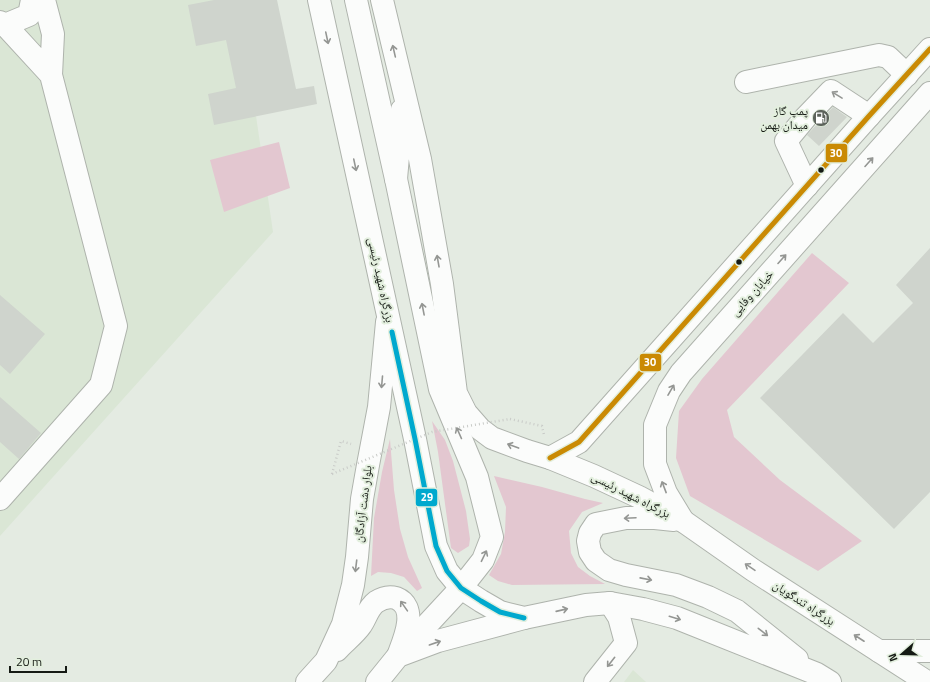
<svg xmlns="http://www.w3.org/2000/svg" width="930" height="682" font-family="'Titillium Web','Noto Naskh Arabic',sans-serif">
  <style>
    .built { fill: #dae6d5 }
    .green { fill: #e3c7d0 }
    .building { fill: #cfd4cd }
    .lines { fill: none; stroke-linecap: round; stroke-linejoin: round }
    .minor-casing { stroke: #aeb3ac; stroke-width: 24 }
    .major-casing { stroke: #aeb3ac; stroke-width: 24 }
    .highway-casing { stroke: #aeb3ac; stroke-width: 24 }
    .path { stroke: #c9cbc8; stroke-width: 2.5; stroke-dasharray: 1 3; stroke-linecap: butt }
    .minor { stroke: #fbfcfb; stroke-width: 22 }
    .major { stroke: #fbfcfb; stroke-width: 22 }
    .highway { stroke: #fbfcfb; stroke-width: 22 }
    .path-bridge { stroke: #c9cbc8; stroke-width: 2.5; stroke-dasharray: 1 3; stroke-linecap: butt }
    .bus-1-casing { stroke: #e3efde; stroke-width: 8 }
    .bus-2-casing { stroke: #e3efde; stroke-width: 8 }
    .bus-1 { stroke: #ca8a04; stroke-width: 5 }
    .bus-2 { stroke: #00a9ce; stroke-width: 5 }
    .oneway { stroke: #949693 }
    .bus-dot { fill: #151a14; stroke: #e3efde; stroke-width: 1.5 }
    .labels { text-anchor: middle; stroke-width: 4; stroke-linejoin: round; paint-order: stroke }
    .poi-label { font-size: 12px; fill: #151a14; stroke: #e3efde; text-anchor: end }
    .street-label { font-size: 12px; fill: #151a14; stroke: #e3efde }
    .line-badge { stroke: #e3efde; stroke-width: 1.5 }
    .badge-label { font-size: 11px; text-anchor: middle; font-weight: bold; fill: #fff }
  </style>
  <rect width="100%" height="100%" fill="#e4ebe2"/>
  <path class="built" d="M0,0H239L273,232L0,536Z
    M633,670L646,682H624Z"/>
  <path class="green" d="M279,142L290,188L224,212L210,160Z
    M812,253L849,283L727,410L734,437L780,480L862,541L818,571L690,496L676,458L679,411L702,379Z
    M432,421L445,440L453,461L466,511L470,539L469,546L458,553L451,548L438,452Z
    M390,439L394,490L400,529L408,557L422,588L417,591L404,577L391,573L378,572L371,576L374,518L382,472Z
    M494,476L542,487L585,499L603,503L582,512L569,531L571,553L578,567L590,576L605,584L512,585L498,581L489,575L501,554L505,532L506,507Z"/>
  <path class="building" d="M214,0H277L296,89L314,86L317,104L214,125L208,94L236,88L226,40L196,46L188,5Z
    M833,107L847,117L819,146L807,135Z
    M930,248V492L894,529L760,398L843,313L873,343L913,303L896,285Z
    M0,295L45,334L10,374L0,365Z
    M0,397L41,433L19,459L0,442Z"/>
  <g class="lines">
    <defs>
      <path id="minor" d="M356,0L396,179L440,389L477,477L492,537L483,560L461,588L398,656
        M0,22L5,25L29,15L32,0
        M5,25L51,75
        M746,82L879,55L888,57L907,75
        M807,186L786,141L806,117L831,91L869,116
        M0,499L101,385L116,326L51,75L53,34L44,0
        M879,651H930
        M595,682L626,643L619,617L610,603"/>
      <path id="major" d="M550,458L579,442L869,116L930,49
        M683,521L666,493L655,464V425L669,391L681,373L930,93
        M337,650C344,642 355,634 361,625C366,618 368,608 376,602C382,598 389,596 396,598C419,607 404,640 398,656
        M307,682L326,661L343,624L353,585L357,557L362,499L368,465L379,407L387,322
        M377,682L398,656L438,641L524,618"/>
      <path id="highway" d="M319,0L415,439L436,546L447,571L461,588L481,601L500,612L524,618L586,605L610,603L643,609L677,618L817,674L830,682
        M382,0L420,159L442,284L456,393L466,413L480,429L492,438L527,451L550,458L594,476L639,497L683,521L753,570L927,682
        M396,179L402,110
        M674,520L655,518H626L596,524L590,533L588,541L590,552L596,561L609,570L626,575L676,585L708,597L737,611L797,659"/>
    </defs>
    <use href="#minor" class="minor-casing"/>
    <use href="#major" class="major-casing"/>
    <use href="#highway" class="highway-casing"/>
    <path class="path" d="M510,419L542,426L544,435
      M332,474L341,441L351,444"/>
    <use href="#minor" class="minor"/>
    <use href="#major" class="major"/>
    <use href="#highway" class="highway"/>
    <path class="path-bridge" d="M332,474L432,432L510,419"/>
    <defs>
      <path id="bus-1" d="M550,458L579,442L869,116L930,49"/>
      <path id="bus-2" d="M392,332L415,439L436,546L447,571L461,588L481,601L500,612L524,618"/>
    </defs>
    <use href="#bus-1" class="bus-1-casing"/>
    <use href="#bus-2" class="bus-2-casing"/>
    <use href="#bus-1" class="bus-1"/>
    <use href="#bus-2" class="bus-2"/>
  </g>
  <defs><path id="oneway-shaft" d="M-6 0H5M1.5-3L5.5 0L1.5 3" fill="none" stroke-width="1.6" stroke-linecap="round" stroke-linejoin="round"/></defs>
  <g class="oneway">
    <use href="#oneway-shaft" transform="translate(327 38) rotate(78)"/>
    <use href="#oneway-shaft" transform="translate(394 51) rotate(-103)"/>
    <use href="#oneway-shaft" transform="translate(837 95) rotate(-148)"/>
    <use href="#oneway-shaft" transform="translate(869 162) rotate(-48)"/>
    <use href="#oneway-shaft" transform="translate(355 165) rotate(78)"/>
    <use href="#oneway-shaft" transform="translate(782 259) rotate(-48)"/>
    <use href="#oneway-shaft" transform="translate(438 261) rotate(-100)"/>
    <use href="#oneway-shaft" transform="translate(423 309) rotate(-101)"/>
    <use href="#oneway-shaft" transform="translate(382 382) rotate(95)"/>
    <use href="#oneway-shaft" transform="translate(671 390) rotate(-60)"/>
    <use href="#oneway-shaft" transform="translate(459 433) rotate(-114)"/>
    <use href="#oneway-shaft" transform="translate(513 446) rotate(-160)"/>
    <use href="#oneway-shaft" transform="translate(664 487) rotate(-111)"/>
    <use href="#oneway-shaft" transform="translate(630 518) rotate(177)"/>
    <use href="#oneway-shaft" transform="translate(484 556) rotate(-64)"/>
    <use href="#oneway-shaft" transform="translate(356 566) rotate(97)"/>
    <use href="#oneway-shaft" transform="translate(750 567) rotate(-146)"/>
    <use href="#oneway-shaft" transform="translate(646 579) rotate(11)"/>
    <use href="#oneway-shaft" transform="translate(404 606) rotate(-125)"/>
    <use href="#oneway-shaft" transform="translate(562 610) rotate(-13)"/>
    <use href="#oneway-shaft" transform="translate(675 618) rotate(17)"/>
    <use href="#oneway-shaft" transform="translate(763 632) rotate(38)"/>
    <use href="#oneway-shaft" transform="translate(859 638) rotate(-147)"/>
    <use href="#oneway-shaft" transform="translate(435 643) rotate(-19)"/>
    <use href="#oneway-shaft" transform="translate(611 662) rotate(128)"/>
  </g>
  <defs>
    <symbol id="fuel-disc" viewBox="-11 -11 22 22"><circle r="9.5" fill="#5d635c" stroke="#e3efde"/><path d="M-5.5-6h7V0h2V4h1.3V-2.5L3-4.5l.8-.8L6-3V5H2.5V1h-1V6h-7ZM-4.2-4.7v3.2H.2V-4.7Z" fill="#fff"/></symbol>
  </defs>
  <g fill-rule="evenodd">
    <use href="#fuel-disc" x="811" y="108" width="20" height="20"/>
  </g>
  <g class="bus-dot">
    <circle cx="821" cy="170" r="3.5"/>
    <circle cx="739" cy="262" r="3.5"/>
  </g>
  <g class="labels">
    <g class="poi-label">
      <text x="808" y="115">پمپ گاز<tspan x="808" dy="14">میدان بهمن</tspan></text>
    </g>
    <g class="street-label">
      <text transform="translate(381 280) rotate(78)" y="4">بزرگراه شهید رئیسی</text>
      <text transform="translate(752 293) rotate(-48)" y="4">خیابان وفایی</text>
      <text transform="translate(631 495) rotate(27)" y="4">بزرگراه شهید رئیسی</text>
      <text transform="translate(363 504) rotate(-83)" y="4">بلوار دشت آزادگان</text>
      <text transform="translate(804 603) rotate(33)" y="4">بزرگراه تندگویان</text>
    </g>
  </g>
  <g class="line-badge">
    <rect x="825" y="143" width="23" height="20" rx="4" fill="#ca8a04"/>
    <rect x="639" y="353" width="23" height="19" rx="4" fill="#ca8a04"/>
    <rect x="415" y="488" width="23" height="19" rx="4" fill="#00a9ce"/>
  </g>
  <g class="badge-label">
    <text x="836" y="157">30</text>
    <text x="650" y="366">30</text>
    <text x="427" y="501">29</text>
  </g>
  <g transform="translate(902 654) rotate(250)" stroke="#e3efde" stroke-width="3" paint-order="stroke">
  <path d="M0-3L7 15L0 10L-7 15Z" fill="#151a14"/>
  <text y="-6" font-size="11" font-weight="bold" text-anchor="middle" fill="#151a14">N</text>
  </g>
  <path d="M10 666v6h56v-6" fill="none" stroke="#151a14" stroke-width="2"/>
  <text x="16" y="666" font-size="12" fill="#151a14" stroke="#e3efde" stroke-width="3" paint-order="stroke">20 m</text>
</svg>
